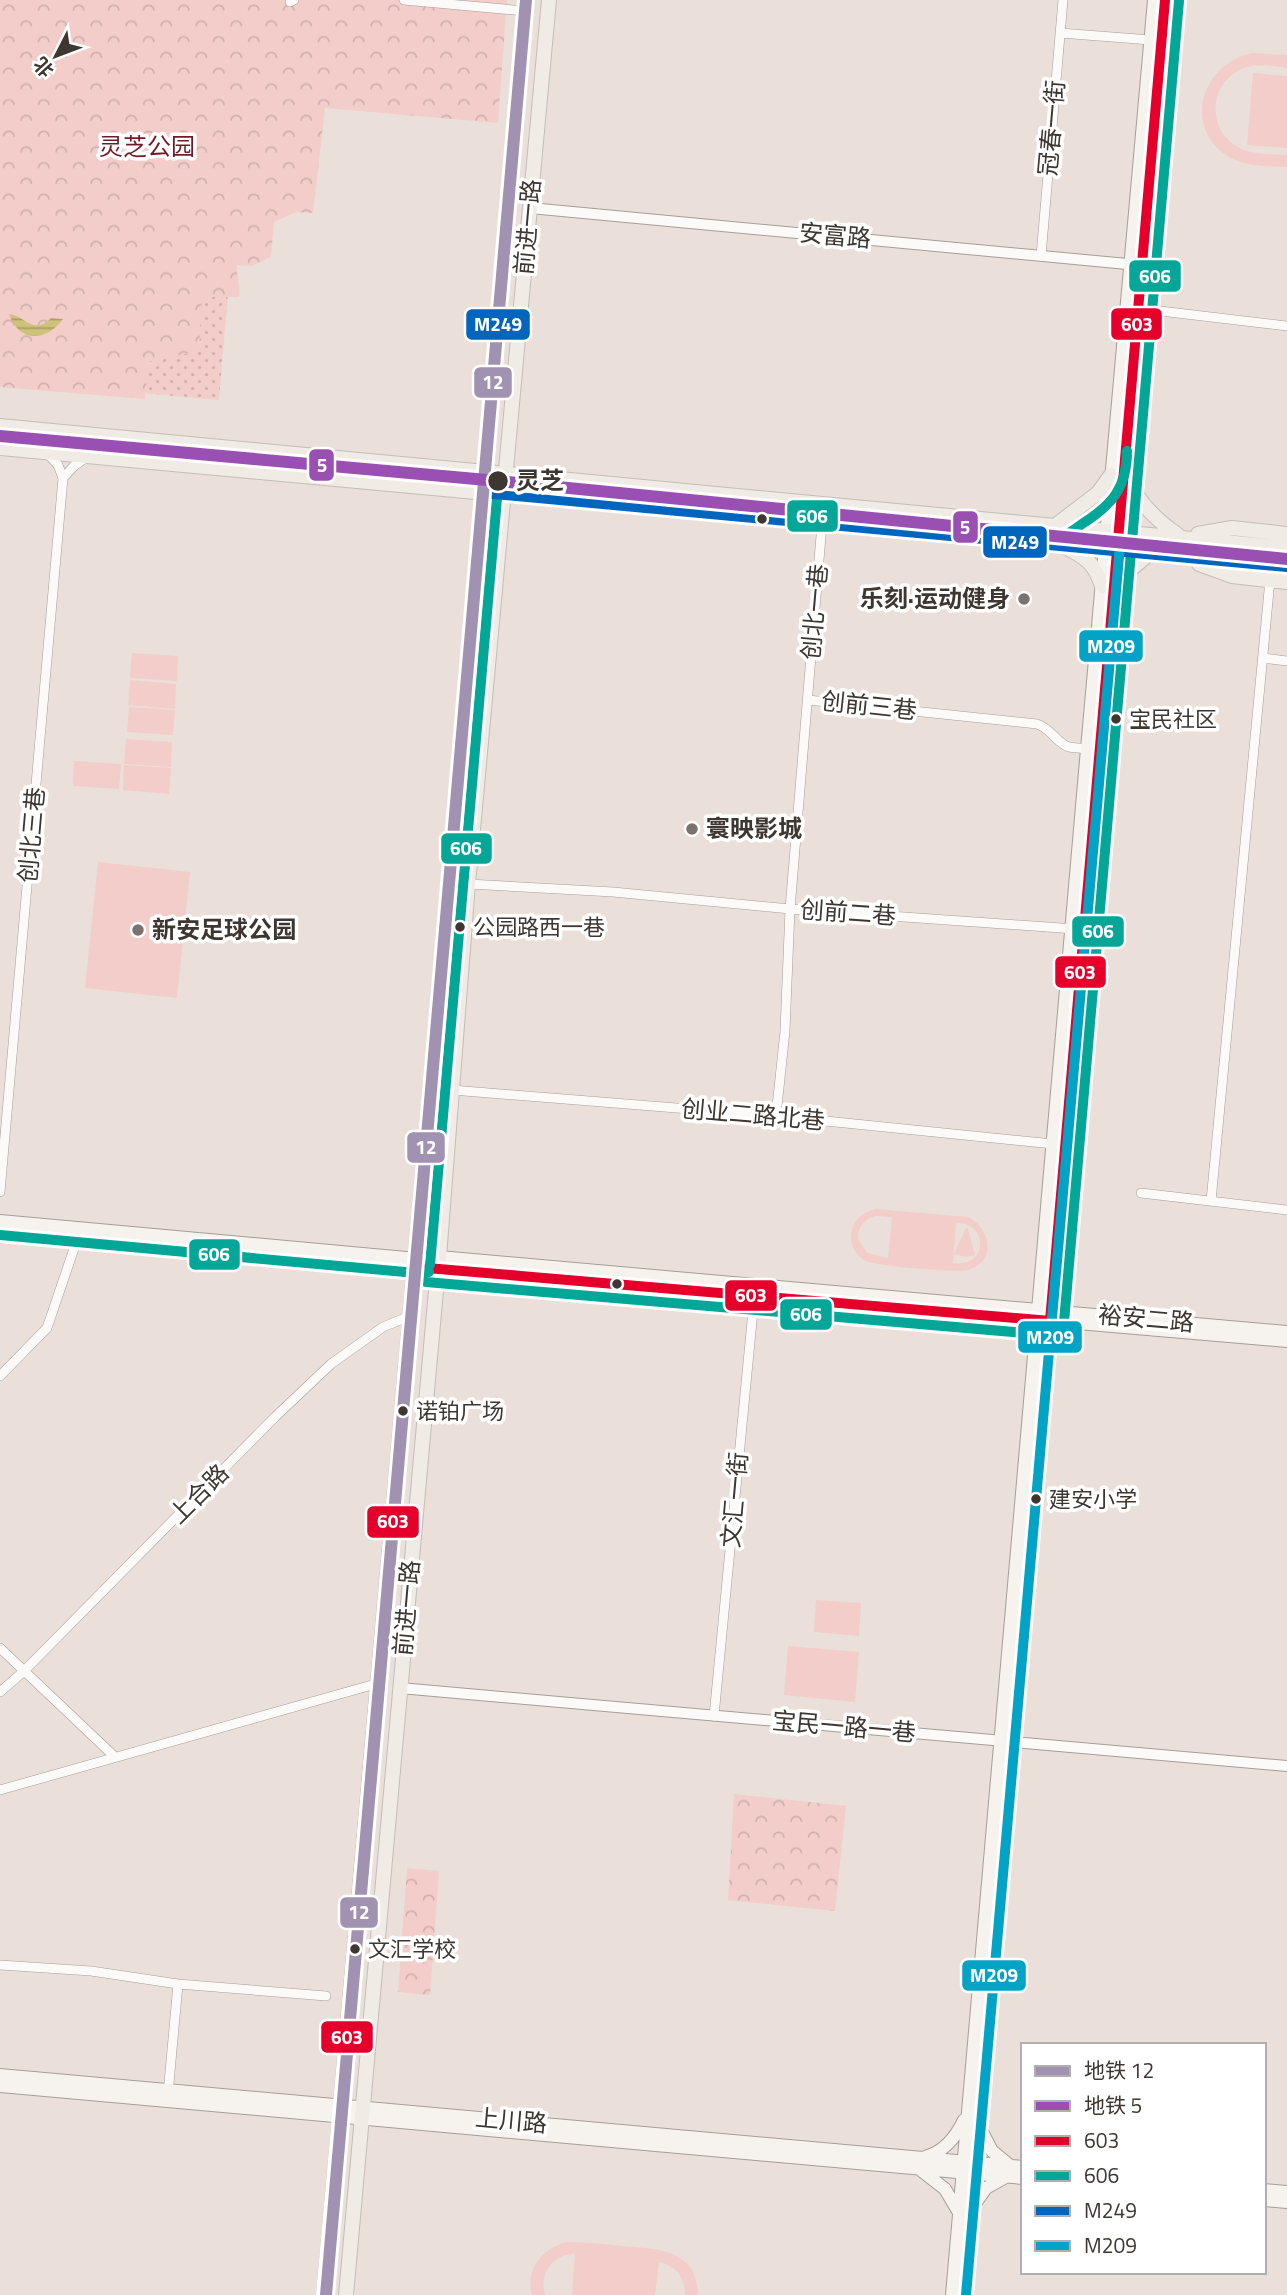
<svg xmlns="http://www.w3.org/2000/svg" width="1287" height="2295" font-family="'Titillium Web','Noto Sans SC',sans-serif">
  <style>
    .grass { fill: url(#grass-dots) }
    .forest { fill: url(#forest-crowns) }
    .pitch { fill: #f2cdca; fill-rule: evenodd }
    .water { fill: url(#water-rules) }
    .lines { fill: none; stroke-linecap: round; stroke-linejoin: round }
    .minor-casing { stroke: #a59d98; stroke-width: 10 }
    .tertiary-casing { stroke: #a59d98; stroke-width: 12 }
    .secondary-casing { stroke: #a59d98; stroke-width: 14 }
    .primary-casing { stroke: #c2bdb9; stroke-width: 16 }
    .minor { stroke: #fcfaf9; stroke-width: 9 }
    .tertiary { stroke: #fcfaf9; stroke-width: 10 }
    .secondary { stroke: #f6f3ee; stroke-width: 12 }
    .primary { stroke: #f0ebe4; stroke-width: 14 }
    .bus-1-casing { stroke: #fff; stroke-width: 16 }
    .bus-2-casing { stroke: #fff; stroke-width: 16 }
    .bus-3-casing { stroke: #fff; stroke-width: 16 }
    .bus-4-casing { stroke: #fff; stroke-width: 16 }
    .bus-1 { stroke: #e4002b; stroke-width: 10 }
    .bus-2 { stroke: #04a797; stroke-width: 10 }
    .bus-3 { stroke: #0065bd; stroke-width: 10 }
    .bus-4 { stroke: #03a3c6; stroke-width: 10 }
    .metro-1-casing { stroke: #fff; stroke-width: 18 }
    .metro-2-casing { stroke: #fff; stroke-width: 18 }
    .metro-1 { stroke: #a192b2; stroke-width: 12 }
    .metro-2 { stroke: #9950b2; stroke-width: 12 }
    .stop-dot { fill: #3d3631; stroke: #fff; stroke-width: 2.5 }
    .poi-dot { fill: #7a726c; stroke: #fff; stroke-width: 2.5 }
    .labels { text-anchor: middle; stroke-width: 7; stroke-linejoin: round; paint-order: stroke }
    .bus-label { font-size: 22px; fill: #3d3631; stroke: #fff; text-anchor: start }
    .street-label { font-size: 24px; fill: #3d3631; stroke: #fff }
    .park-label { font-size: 24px; fill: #711925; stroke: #fff }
    .stop-label { font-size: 24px; font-weight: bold; fill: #3d3631; stroke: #fff; text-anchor: start }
    .poi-label { font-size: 24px; font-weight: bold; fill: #3d3631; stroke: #fff; text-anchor: start }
    .line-badge { stroke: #fff; stroke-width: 2.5 }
    .badge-label { font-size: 19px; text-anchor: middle; font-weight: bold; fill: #fff }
  </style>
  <defs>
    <pattern id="grass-dots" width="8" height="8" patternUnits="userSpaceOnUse" patternTransform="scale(1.75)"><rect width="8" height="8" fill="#f2cdca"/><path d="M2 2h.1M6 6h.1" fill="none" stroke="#d0b1ae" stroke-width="1.8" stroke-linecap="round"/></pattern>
    <pattern id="forest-crowns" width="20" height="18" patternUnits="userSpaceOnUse" patternTransform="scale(1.75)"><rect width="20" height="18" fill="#f2cdca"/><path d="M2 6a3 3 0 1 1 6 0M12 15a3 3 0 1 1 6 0" fill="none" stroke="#d0b1ae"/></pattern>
    <pattern id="water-rules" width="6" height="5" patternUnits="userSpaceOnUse" patternTransform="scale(1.75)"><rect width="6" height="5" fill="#cfc279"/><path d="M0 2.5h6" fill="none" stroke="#a99e64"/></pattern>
  </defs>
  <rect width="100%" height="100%" fill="#eae0d9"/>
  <path class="grass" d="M230,269L219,400L98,389Z"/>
  <path class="forest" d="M0,0H507L498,123L325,108L313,213L296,212L274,222L271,257L251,266L237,265C236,277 241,285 239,297H202L199,351L148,362L145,399L0,387Z
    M734,1794L846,1806L835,1911L728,1900Z
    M407,1868L439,1871L430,1995L398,1992Z"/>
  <path class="pitch" d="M1252,53L1287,55V68C1271,66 1253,62 1238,71C1208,87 1208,131 1238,147C1252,155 1271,154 1287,155V167C1269,166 1249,167 1233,159C1182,133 1198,65 1252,53Z
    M1253,73L1287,76V148L1247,145Z
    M132,653L178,656L177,681L130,678Z
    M130,680L176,684L175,709L128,705Z
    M129,707L175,710L173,735L127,732Z
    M126,739L172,742L171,767L124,764Z
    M74,761L121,764L119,789L73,786Z
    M124,765L171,768L169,794L123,790Z
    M98,862L190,872L177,998L85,988Z
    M876,1209L968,1217C991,1228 997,1262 968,1270C957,1273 876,1266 866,1261C856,1256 850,1245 851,1234C853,1219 863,1212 876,1209ZM876,1216L892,1217L888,1258L867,1253L858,1239C858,1226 864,1219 876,1216ZM956,1223C989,1222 989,1268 953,1263Z
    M967,1226L975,1255L966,1257L954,1254Z
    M816,1600L861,1603L859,1636L814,1632Z
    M788,1646L859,1652L855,1702L784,1695Z
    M567,2242C585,2242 603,2244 621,2246C657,2249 697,2248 698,2295H685C685,2277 676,2266 659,2262L655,2295H572L575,2254C552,2254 539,2274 545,2295H532C525,2269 542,2248 567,2242Z"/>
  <path class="water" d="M9,314C26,316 33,336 51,318L63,319C46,342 19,343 9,314Z"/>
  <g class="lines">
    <defs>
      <path id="minor" d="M404,0L525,11
        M290,2L294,0
        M1060,33L1151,40
        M1041,256L1063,0
        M1135,308L1287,326
        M63,478L74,466L87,457
        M1263,658L1287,661
        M808,700L1037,724C1052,729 1056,743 1069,747C1074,748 1081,748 1087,749
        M468,884L613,892L790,909L1075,929
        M452,1090L776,1116L1053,1144
        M776,1116L785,1031L790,909L822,524
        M0,1192L63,478L58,465L47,453
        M1141,1193L1287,1210
        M1211,1201L1270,580
        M0,1376L47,1328L79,1234
        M0,1648L115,1757
        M0,1692L24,1671L275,1417L331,1364L383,1327L412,1315
        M714,1716L755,1290
        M0,1790L379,1683
        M0,1965L91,1971L178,1984L326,1996
        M168,2094L178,1984"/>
      <path id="tertiary" d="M530,208L1138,265
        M400,1688L1287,1766"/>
      <path id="secondary" d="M0,1221L417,1259L439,1257L1287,1332
        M0,1231L416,1268H438L1287,1341
        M0,2075L1023,2167
        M0,2086L1023,2178
        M980,2128L992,2151L1009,2165
        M925,2157C944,2152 956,2137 964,2120
        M922,2171L945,2189L958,2211
        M1264,2190L1287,2192
        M1264,2200L1287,2202
        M974,2205L986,2188L1004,2178
        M952,2295L1087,749L1154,0
        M963,2295L1165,0"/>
      <path id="primary" d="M0,426L1287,548
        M0,448L1287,567
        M1123,468C1133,497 1153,518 1178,535
        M1056,525L1098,493L1111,475
        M1198,534L1232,528L1287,534
        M1069,549C1088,559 1095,565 1102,586
        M1199,564L1232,576L1287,582
        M1112,594L1124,575L1149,554
        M324,2295L526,0
        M346,2295L439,1257L468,884L549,0"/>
    </defs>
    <use href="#minor" class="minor-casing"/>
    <use href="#tertiary" class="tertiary-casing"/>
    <use href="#secondary" class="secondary-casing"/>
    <use href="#primary" class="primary-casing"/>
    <use href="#minor" class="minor"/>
    <use href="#tertiary" class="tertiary"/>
    <use href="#secondary" class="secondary"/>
    <use href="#primary" class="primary"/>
    <defs>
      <path id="bus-1" d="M427,1268L1050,1321L1165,0
        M324,2295L416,1264"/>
      <path id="bus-2" d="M0,1235L416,1273L429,1272
        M430,1265L498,487L1057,539C1066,536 1074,530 1082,524C1112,505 1127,488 1127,451
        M426,1282L1049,1335C1057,1335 1062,1330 1064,1322L1179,1"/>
      <path id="bus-3" d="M526,0L483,493L1287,567"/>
      <path id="bus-4" d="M966,2295L1120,545L1286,562"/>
    </defs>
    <use href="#bus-1" class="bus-1-casing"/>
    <use href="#bus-2" class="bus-2-casing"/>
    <use href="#bus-3" class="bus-3-casing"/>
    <use href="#bus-4" class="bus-4-casing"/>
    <use href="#bus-1" class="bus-1"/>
    <use href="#bus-2" class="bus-2"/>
    <use href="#bus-3" class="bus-3"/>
    <use href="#bus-4" class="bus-4"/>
    <defs>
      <path id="metro-1" d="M326,2295L526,0"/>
      <path id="metro-2" d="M0,436L498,481L1287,559"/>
    </defs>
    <use href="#metro-1" class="metro-1-casing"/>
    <use href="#metro-2" class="metro-2-casing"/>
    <use href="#metro-1" class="metro-1"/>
    <use href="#metro-2" class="metro-2"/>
  </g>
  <g class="stop-dot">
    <circle cx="498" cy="481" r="11"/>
    <circle cx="762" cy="519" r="6"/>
    <circle cx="1116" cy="719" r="6"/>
    <circle cx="460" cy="927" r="6"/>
    <circle cx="617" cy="1284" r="6"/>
    <circle cx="403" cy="1411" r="6"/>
    <circle cx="1036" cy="1499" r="6"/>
    <circle cx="355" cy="1949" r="6"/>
  </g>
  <g class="poi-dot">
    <circle cx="1024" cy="599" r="7"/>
    <circle cx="692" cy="829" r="7"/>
    <circle cx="138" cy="930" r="7"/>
  </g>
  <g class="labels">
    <g class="bus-label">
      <text x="1129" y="727">宝民社区</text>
      <text x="473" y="935">公园路西一巷</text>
      <text x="416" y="1419">诺铂广场</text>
      <text x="1049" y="1507">建安小学</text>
      <text x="368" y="1957">文汇学校</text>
    </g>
    <g class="street-label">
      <text transform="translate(1052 128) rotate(-85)" y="8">冠春一街</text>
      <text transform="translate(528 227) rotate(-85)" y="8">前进一路</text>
      <text transform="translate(835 236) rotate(5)" y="8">安富路</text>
      <text transform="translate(815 612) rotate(-85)" y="8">创北一巷</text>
      <text transform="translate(869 706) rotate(6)" y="8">创前三巷</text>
      <text transform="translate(32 835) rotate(-85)" y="8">创北三巷</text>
      <text transform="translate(848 913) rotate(4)" y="8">创前二巷</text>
      <text transform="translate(753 1115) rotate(5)" y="8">创业二路北巷</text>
      <text transform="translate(1146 1319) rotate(5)" y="8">裕安二路</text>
      <text transform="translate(199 1494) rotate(-45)" y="8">上合路</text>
      <text transform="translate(735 1500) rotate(-85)" y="8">文汇一街</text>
      <text transform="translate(407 1608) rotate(-85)" y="8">前进一路</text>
      <text transform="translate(844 1727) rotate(5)" y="8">宝民一路一巷</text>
      <text transform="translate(511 2121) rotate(5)" y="8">上川路</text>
    </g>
    <g class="park-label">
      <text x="147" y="155">灵芝公园</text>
    </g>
    <g class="stop-label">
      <text x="516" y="489">灵芝</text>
    </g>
    <g class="poi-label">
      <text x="1010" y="607" text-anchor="end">乐刻·运动健身</text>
      <text x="706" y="837">寰映影城</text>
      <text x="152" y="938">新安足球公园</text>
    </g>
  </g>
  <g class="line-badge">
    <rect x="1128" y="259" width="54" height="34" rx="7" fill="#04a797"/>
    <rect x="1110" y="307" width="53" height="34" rx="7" fill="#e4002b"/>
    <rect x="465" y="308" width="66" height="33" rx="7" fill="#0065bd"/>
    <rect x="473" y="366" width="40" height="33" rx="7" fill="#a192b2"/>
    <rect x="308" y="448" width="27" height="34" rx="7" fill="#9950b2"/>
    <rect x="786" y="499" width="53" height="34" rx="7" fill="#04a797"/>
    <rect x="952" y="510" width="27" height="34" rx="7" fill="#9950b2"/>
    <rect x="982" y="525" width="66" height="34" rx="7" fill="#0065bd"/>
    <rect x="1078" y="629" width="66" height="34" rx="7" fill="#03a3c6"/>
    <rect x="440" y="832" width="53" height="33" rx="7" fill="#04a797"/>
    <rect x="1071" y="915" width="54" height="33" rx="7" fill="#04a797"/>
    <rect x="1054" y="955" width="53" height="34" rx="7" fill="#e4002b"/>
    <rect x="406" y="1131" width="40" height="33" rx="7" fill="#a192b2"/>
    <rect x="188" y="1238" width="53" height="33" rx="7" fill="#04a797"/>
    <rect x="724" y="1279" width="54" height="33" rx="7" fill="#e4002b"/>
    <rect x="779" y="1298" width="54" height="33" rx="7" fill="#04a797"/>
    <rect x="1017" y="1320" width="66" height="34" rx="7" fill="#03a3c6"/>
    <rect x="366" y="1505" width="54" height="34" rx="7" fill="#e4002b"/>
    <rect x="339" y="1896" width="40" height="33" rx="7" fill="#a192b2"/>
    <rect x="961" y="1959" width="66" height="33" rx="7" fill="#03a3c6"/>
    <rect x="320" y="2020" width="54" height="34" rx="7" fill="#e4002b"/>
  </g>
  <g class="badge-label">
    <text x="1155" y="283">606</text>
    <text x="1137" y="331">603</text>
    <text x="498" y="331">M249</text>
    <text x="493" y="389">12</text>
    <text x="322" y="472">5</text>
    <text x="812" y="523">606</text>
    <text x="965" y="534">5</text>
    <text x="1015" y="549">M249</text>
    <text x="1111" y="653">M209</text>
    <text x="466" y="855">606</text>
    <text x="1098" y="938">606</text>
    <text x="1080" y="979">603</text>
    <text x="426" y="1154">12</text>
    <text x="214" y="1261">606</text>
    <text x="751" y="1302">603</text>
    <text x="806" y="1321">606</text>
    <text x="1050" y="1344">M209</text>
    <text x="393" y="1528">603</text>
    <text x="359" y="1919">12</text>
    <text x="994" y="1982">M209</text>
    <text x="347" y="2044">603</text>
  </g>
  <rect x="1021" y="2043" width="245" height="231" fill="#ffffff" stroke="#b1afad" stroke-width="2"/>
  <rect x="1035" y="2066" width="35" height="10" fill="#a192b2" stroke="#b1afad" stroke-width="2"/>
  <text x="1084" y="2078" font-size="21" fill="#3d3631">地铁 12</text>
  <rect x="1035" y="2101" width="35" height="10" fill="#9950b2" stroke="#b1afad" stroke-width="2"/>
  <text x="1084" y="2113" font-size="21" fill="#3d3631">地铁 5</text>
  <rect x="1035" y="2136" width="35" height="10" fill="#e4002b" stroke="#b1afad" stroke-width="2"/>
  <text x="1084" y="2148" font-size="21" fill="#3d3631">603</text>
  <rect x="1035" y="2171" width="35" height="10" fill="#04a797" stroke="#b1afad" stroke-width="2"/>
  <text x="1084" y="2183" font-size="21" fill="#3d3631">606</text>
  <rect x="1035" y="2206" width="35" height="10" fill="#0065bd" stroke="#b1afad" stroke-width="2"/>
  <text x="1084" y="2218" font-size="21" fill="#3d3631">M249</text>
  <rect x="1035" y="2241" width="35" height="10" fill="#03a3c6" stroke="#b1afad" stroke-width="2"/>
  <text x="1084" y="2253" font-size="21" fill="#3d3631">M209</text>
  <g transform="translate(56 56) rotate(228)" stroke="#ffffff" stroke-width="5" paint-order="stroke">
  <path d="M0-5L12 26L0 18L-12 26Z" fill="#3d3631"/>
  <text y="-10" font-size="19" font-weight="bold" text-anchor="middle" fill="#3d3631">北</text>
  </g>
</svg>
